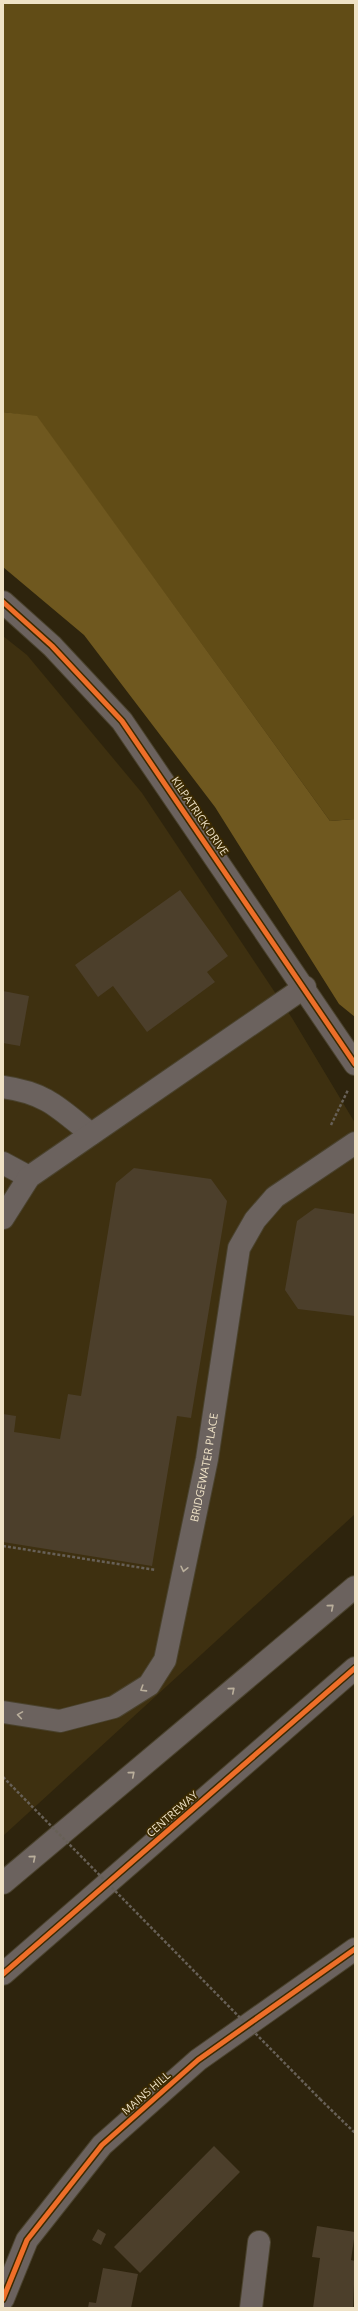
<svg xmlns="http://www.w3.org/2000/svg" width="358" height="2311" font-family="'Open Sans',sans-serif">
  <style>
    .built { fill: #3e3010 }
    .green { fill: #614c16 }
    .forest { fill: #6f581f }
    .building { fill: #4c3f2b }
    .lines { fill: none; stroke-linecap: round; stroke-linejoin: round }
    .minor-casing { stroke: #4a422d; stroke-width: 24 }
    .path { stroke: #676057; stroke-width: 2.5; stroke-dasharray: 3 2; stroke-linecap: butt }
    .minor { stroke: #6b625e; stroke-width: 22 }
    .path-bridge { stroke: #676057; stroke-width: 2.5; stroke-dasharray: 3 2; stroke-linecap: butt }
    .cycleway-casing { stroke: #3b2a00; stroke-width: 8 }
    .cycleway { stroke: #ee6e29; stroke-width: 5 }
    .oneway { stroke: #baaf9c }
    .labels { text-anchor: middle; stroke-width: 3.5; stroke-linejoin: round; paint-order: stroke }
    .street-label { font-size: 11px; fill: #efe2c6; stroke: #3b2a00 }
  </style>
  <rect width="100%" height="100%" fill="#2e240d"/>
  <path class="built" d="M3,636L27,655L142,793L292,1018L355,1123V1514L3,1836Z"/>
  <path class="green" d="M3,3H355V819L330,821L37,417L3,412Z"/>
  <path class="forest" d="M3,412L37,416L330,821L355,819V1017L339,1004L215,807L84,635L3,567Z"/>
  <path class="building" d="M180,890L228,956L207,972L215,982L147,1032L113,986L98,997L75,965Z
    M3,991L29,996L20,1046L3,1043Z
    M134,1168L211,1179L227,1201L191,1418L177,1416L152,1566L3,1542V1414L16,1416L14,1432L60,1439L68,1394L81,1396L116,1183Z
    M315,1208L355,1214V1316L298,1309L285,1290L297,1221Z
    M214,2146L240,2172L140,2273L114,2247Z
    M317,2226L355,2232L351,2260L355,2261L353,2308H313L320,2258L312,2257Z
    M98,2229L106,2234L101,2245L92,2240Z
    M103,2268L138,2274L131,2308H88L89,2302L96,2303Z"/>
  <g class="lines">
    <defs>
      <g id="minor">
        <path d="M3,602L52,646L122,721L355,1064"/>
        <path d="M3,1087C46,1093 59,1108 91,1134"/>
        <path d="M3,1163L29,1177"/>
        <path d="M3,1218L29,1177L305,987"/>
        <path id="s1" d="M3,1712L60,1721L114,1707L149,1685L165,1660L207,1459L239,1248L255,1220L275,1197L355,1143"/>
        <path d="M3,1883L355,1587"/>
        <path d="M3,1974L355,1668"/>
        <path d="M3,2299L27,2240L102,2145L198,2060L355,1949"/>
        <path d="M251,2308L259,2242"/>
      </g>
    </defs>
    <use href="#minor" class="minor-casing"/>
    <path class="path" d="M331,1125L348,1090
      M3,1546L156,1570
      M320,2099L355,2133"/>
    <use href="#minor" class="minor"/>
    <path class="path-bridge" d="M3,1777L320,2099"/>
    <defs>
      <path id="cycleway" d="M3,602L52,646L122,721L355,1064
        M3,1974L355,1668
        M3,2299L27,2240L102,2145L198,2060L355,1949"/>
    </defs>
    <use href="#cycleway" class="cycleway-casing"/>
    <use href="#cycleway" class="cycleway"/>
  </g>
  <defs><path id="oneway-chevron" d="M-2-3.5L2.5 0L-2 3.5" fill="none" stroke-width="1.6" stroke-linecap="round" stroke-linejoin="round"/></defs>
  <g class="oneway">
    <use href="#oneway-chevron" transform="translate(184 1569) rotate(103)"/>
    <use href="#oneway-chevron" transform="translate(331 1607) rotate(-40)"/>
    <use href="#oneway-chevron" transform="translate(143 1689) rotate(148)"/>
    <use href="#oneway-chevron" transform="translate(232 1690) rotate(-40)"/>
    <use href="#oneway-chevron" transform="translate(20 1715) rotate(-171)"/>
    <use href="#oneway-chevron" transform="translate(132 1774) rotate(-40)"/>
    <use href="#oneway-chevron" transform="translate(33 1858) rotate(-40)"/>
  </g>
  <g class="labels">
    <g class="street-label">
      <text transform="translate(200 816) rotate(56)" y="4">KILPATRICK DRIVE</text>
      <text dy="4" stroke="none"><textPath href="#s1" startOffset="381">BRIDGEWATER PLACE</textPath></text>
      <text transform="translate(172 1814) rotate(-41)" y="4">CENTREWAY</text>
      <text transform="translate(146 2093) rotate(-41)" y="4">MAINS HILL</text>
    </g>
  </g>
  <rect width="358" height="2311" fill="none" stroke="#efe2c6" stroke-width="8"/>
</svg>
